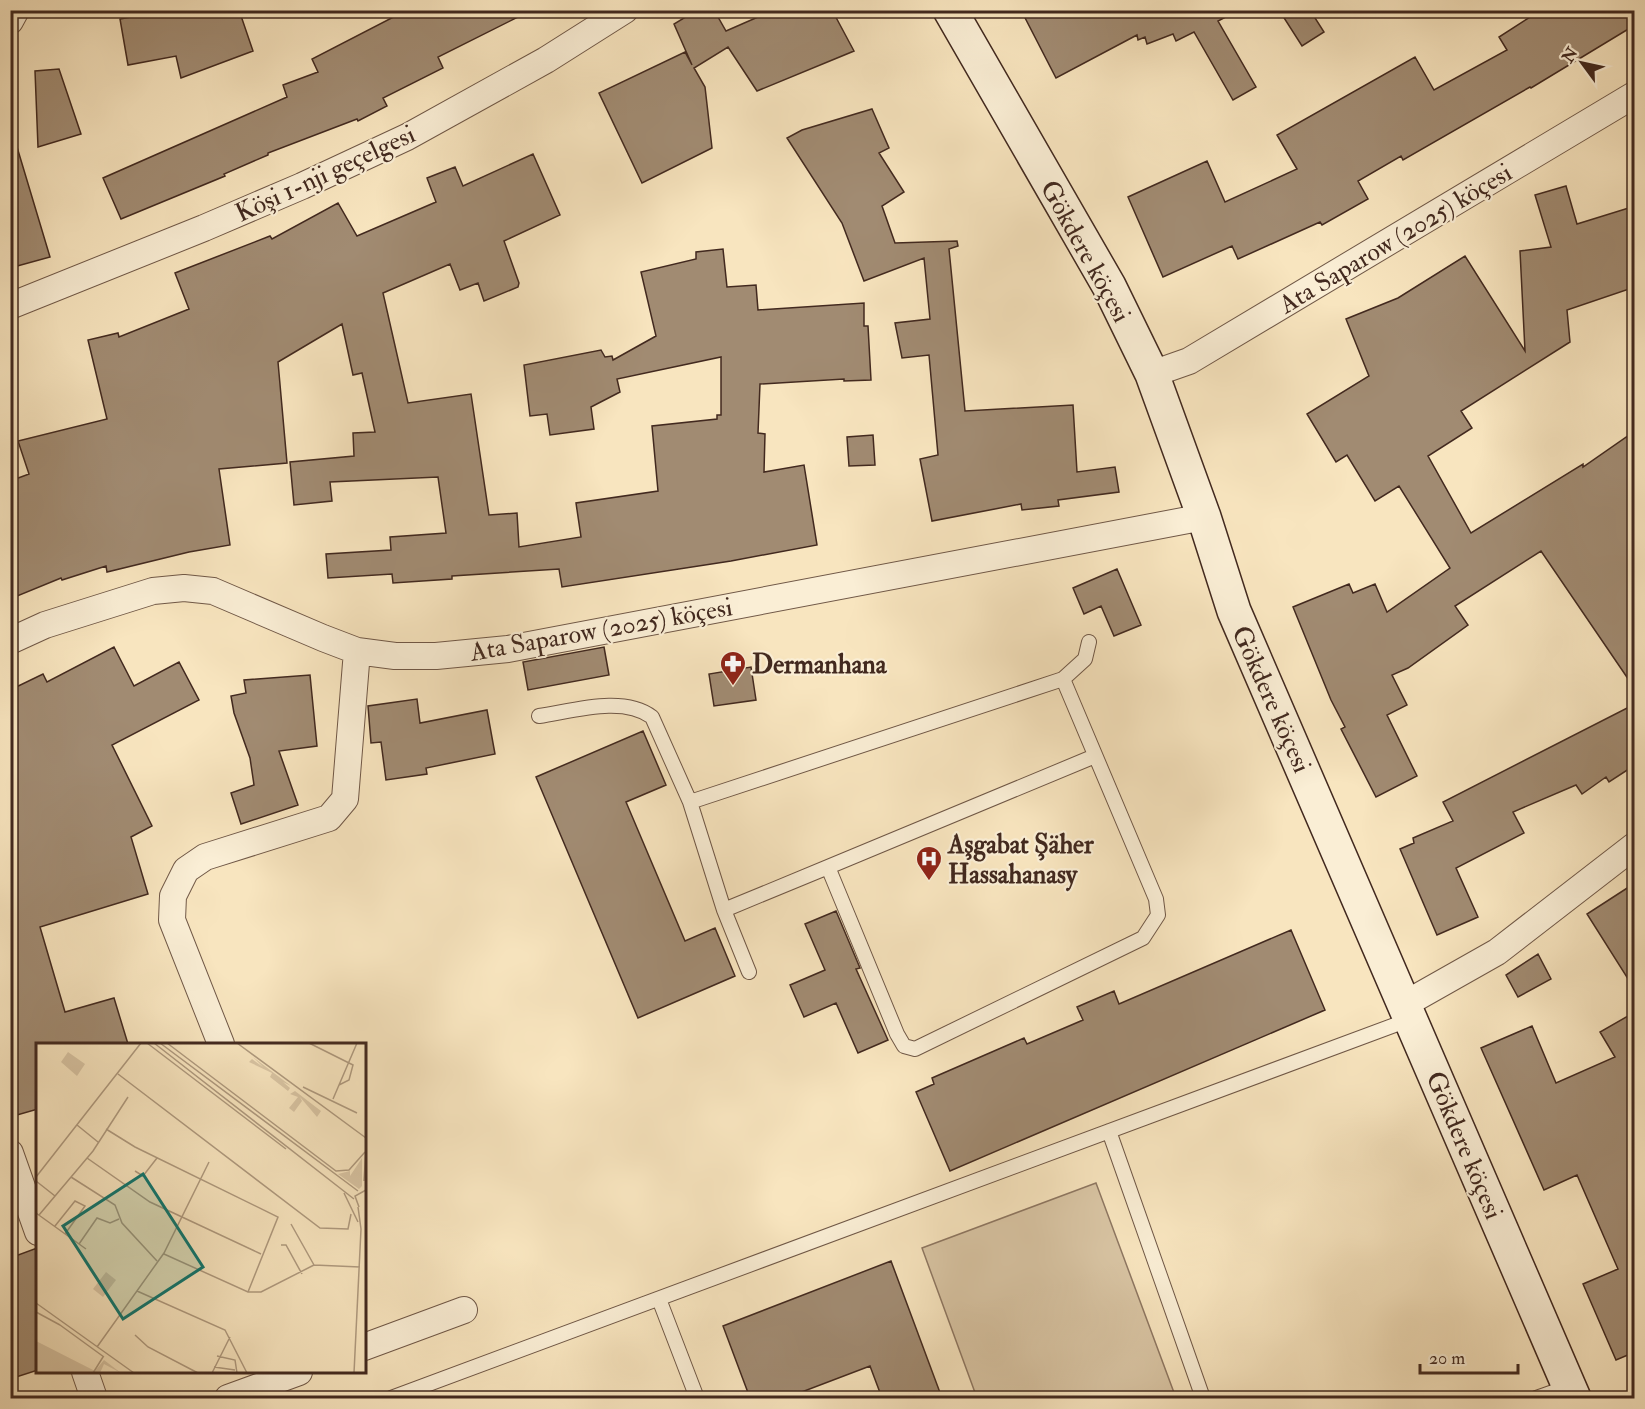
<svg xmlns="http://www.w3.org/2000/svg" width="1645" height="1409" font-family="'IM FELL Double Pica',serif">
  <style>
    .green { fill: #d9c5a4; stroke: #8e7762; stroke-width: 1.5 }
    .building { fill: #a18b72; stroke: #42291f; stroke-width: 1.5 }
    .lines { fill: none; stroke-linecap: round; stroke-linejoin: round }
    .lane-casing { stroke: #705847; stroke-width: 16 }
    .street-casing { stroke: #705847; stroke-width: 28 }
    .secondary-casing { stroke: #42291f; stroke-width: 36 }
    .lane { stroke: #faeed5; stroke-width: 14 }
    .street { stroke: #faeed5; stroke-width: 26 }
    .secondary { stroke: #faeed5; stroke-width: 33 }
    .labels { text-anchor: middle; stroke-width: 4.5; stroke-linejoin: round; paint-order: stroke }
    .street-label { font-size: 26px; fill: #42291f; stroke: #faeed5 }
    .poi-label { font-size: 26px; font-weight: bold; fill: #42291f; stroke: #faeed5; text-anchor: start }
    .inset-road { fill: none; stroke: #af9a7f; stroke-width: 1.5 }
    .view { fill: #0f766e; fill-opacity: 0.15; stroke: #0f766e; stroke-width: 3 }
    .inset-edge { fill: none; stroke: #42291f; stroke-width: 3 }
  </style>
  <rect width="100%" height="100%" fill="#f8e5bf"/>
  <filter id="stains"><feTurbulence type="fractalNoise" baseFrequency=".00333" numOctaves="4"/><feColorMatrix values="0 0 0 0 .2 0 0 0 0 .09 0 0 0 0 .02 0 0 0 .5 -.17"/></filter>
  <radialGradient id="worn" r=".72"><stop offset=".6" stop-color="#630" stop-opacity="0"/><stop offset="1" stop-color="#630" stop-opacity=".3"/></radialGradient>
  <path class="green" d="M1096,1183L1176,1398H977L922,1248Z"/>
  <path class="building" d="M170,10H239L253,51L181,78L176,56L128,65L120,19Z
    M407,10H532L438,57L443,68L383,98L387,106L358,121L357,119L268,153V155L224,174L225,176L121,219L103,178L287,97L283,85L318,72L312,59Z
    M697,10H714L726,31L774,10H832L854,51L757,91L728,47L694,68L705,87L712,148L642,183L599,93L685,52L692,65L674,24Z
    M1021,10H1239L1218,21L1256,87L1233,100L1194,32L1176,41L1173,34L1147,44L1145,37L1138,40L1137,35L1056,78Z
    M1279,10H1310L1324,32L1302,46Z
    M1541,10H1635V25L1531,88L1530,87L1403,160L1401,156L1358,181L1368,199L1322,225L1320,222L1238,259L1232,246L1163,277L1128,197L1207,161L1225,202L1297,169L1277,135L1415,57L1434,90L1507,50L1499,37Z
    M59,69L81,134L38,147L35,71Z
    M872,109L889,148L879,153L904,192L882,206L895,243L957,241L958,246L949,249L965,411L1073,405L1077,472L1115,467L1119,492L1058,500L1059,506L1022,510L1021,504L932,521L920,459L938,455L929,355L902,358L895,323L930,319L924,258L864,281L842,223L787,138L802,130Z
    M17,147L50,257L10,268V148Z
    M533,154L560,215L504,241L519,283L518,287L484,301L478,283L460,290L450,264L383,293L408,403L471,394L489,515L517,513L519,547L581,537L576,503L658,491L652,426L717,419V415H721V357L617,379L620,392L591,407L594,429L550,435L547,414L530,416L524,365L601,350L605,357L612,356L613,360L656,336L641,272L696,259V252L723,249L727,287L756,285L758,310L864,303V326H868L871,380L844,381V379L760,384L758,433L765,434L764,472L804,465L817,545L731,561L562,587L559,569L452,576V579L393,583L392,574L328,578L326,554L391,550L390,537L446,533L438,477L330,482L332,501L294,505L290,462L354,456L353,433L375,432L362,373L353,375L342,324L278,362L287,463L219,469L230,545L189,552L107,572L106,566L62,580L61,578L10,599V481L29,474L18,441L107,419L88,340L118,333L119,337L189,309L175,273L270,236L272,239L338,203L357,236L436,202L427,178L455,167L463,186Z
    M1566,186L1577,224L1635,206V287L1567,310L1570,342L1461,411L1472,428L1428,456L1471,533L1583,464V467L1635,431V689L1541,551L1455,606L1468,625L1408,668L1392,675L1407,705L1387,715L1417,776L1376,797L1341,729L1345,727L1331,700L1293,607L1349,584L1353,593L1375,584L1387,612L1450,568L1399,486L1375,501L1347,455L1336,462L1307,414L1369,376L1346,319L1398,298L1465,256L1525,351L1520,251L1551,247L1535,195Z
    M873,435L875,465L849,466L847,437Z
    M1117,569L1141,625L1114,636L1101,606L1084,614L1073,588Z
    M114,647L134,686L179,662L199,700L112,745L152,826L131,837L148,894L40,927L65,1012L114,998L128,1044H38V1109L10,1117V690L43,674L47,682Z
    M604,647L609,675L528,690L523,662Z
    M751,667L756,700L714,706L709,674Z
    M310,675L317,746L279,751L298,805L241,824L231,793L254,785L250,758L234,713L231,696L246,693L244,680Z
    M417,699L420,723L487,710L495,754L426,768L427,774L386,780L381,742L371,743L368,706Z
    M1635,704V765L1609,782L1606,777L1582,794L1576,785L1513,812L1524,833L1456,868L1478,917L1437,935L1400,849L1414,843L1413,838L1453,821L1443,802Z
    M643,731L666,785L626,802L685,941L715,928L735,976L638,1018L536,777Z
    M1635,883V990L1587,914Z
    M836,911L860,968L856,969L888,1040L858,1053L836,1003L804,1017L790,985L825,970L805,924Z
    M1291,930L1325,1010L950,1171L916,1092L934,1084L932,1078L1024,1038L1027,1044L1083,1020L1077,1007L1114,991L1119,1004Z
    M1538,954L1551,979L1518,997L1506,975Z
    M1635,1012V1352L1616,1360L1583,1284L1618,1269L1577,1175L1544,1190L1481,1048L1532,1026L1556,1083L1615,1057L1600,1032Z
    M37,1248L38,1370L10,1379V1258Z
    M891,1261L942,1398H882L870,1366L786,1398H750L723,1326Z"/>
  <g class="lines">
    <defs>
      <path id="lane" d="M539,716C573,711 623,695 652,717L690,802L724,910L749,972
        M690,802L1063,679L1085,659L1089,642
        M828,867L1095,756
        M724,910L828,867L897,1034L904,1046L915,1049L1143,938L1158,915L1156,899L1063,679
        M1109,1131L1203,1398
        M659,1299L697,1398
        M391,1398L1411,1019
        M1536,1398L1570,1386"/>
      <path id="street" d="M10,21L16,10
        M10,306L204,228L302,186L407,137L546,60L625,10
        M1152,374L1189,361L1634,95
        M10,641L45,625L153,591L184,588L213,591L323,638L357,651L395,656H436L508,649L1204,517
        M1405,1004L1497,952L1634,846
        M221,1044L172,920L173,896L186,870L205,857L329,818L345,799L357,651
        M10,1153L38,1232
        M364,1347L464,1310
        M85,1372L94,1398
        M228,1398L299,1372"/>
      <path id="secondary" d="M950,10L1109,286L1152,374L1204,517L1234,611L1574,1398"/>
    </defs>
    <use href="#lane" class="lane-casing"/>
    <use href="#street" class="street-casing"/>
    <use href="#secondary" class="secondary-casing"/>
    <use href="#lane" class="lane"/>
    <use href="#street" class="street"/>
    <use href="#secondary" class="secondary"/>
  </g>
  <defs>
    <symbol id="pharmacy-pin" viewBox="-11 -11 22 30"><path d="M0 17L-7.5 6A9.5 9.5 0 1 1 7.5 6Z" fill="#8f2418" stroke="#faeed5"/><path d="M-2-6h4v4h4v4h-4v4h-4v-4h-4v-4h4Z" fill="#fff"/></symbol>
    <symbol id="hospital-pin" viewBox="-11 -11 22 30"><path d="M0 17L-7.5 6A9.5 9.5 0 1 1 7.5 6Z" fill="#8f2418" stroke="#faeed5"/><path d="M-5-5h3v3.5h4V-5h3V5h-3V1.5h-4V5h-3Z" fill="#fff"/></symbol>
  </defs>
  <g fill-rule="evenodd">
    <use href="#pharmacy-pin" x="718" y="649" width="30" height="40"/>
    <use href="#hospital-pin" x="914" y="844" width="30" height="40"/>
  </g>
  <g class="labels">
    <g class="street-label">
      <text transform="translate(325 173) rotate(-25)" y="9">Köşi 1-nji geçelgesi</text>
      <text transform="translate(1395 238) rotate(-31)" y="9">Ata Saparow (2025) köçesi</text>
      <text transform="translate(1086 251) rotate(61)" y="9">Gökdere köçesi</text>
      <text transform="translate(601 629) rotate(-10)" y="9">Ata Saparow (2025) köçesi</text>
      <text transform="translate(1272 699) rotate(66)" y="9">Gökdere köçesi</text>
      <text transform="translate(1465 1145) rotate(67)" y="9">Gökdere köçesi</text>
    </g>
    <g class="poi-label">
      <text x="752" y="673">Dermanhana</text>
      <text x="948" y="853">Aşgabat Şäher<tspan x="948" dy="30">Hassahanasy</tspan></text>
    </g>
  </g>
  <g transform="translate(36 1043)">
    <rect width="330" height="330" fill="#f8e5bf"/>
    <path d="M32,9L49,21L41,33L25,19ZM217,14L255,43L247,39L254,45L252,48L234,34L236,30L213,19L216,16L227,24ZM259,48L285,68L281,74L264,54L266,58L258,69L253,65L262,54L254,51ZM326,115V143L323,146L302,131L314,128V133ZM70,229L80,237L67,254L57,246ZM0,298L59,328L68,317L85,330L68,321L64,330H0Z" fill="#d9c5a4"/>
    <path class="inset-road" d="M111,0L250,106M118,0L318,156M124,0L322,148M131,0L300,128L313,127L329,109M201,0L330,95M273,0L317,22L313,37L303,42M82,31L284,185L312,186L315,171M267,44L321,70M297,56L321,0M41,82L62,99M70,86L99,104L242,174L212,249M51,115L114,159L225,211M99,128L107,133L121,115M0,134L105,0M35,134L79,162L86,180L121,218M0,138L19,153M328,138L330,105M308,150L322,179M323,164L319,153L330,147M0,170L50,206M3,172L57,108L92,54M255,181L278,222M19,183L39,158L49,163L29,191M43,201L61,175L74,180L83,176M245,202H250L266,231M128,211L212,249H225L278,222M278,222L324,224M101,248L189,287L211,330M0,260L98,330M0,269L24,282M24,282L68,314M99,292L112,304L162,330M61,304L128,210L173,119M181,313L199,317L201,330M178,324L199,327M57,330L67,314M176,330L194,294M318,330L325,186L322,164"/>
    <path class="view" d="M107,131L167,224L87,276L27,183Z"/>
    <rect width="330" height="330" class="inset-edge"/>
  </g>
  <rect width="1645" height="1409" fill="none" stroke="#f8e5bf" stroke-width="36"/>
  <rect x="12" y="12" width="1621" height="1385" fill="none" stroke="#42291f" stroke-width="3"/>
  <rect x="18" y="18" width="1609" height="1373" fill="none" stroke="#42291f" stroke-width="1.5"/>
  <g transform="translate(1582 63) rotate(303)" stroke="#faeed5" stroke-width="4.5" paint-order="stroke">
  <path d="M0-4.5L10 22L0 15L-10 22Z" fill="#42291f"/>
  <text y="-9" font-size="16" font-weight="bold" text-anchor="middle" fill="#42291f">N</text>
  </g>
  <path d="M1420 1364v9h98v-9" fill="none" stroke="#42291f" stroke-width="3"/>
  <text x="1429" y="1364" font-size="18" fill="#42291f" stroke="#faeed5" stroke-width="4.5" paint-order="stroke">20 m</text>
  <rect width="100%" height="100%" filter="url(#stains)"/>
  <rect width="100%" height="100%" fill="url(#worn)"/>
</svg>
